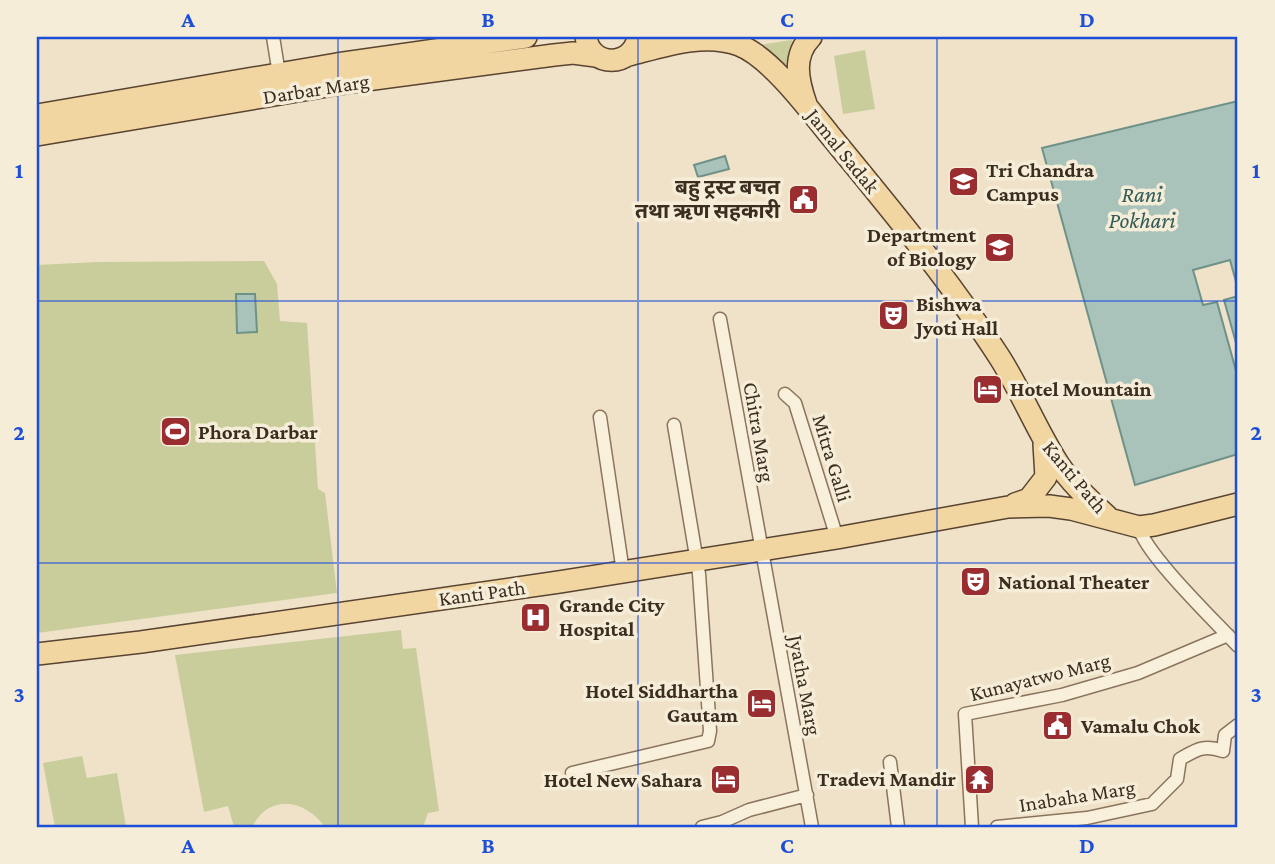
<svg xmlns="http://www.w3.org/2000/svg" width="1275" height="864" font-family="'Crimson Pro','Noto Sans Devanagari',serif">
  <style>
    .green { fill: #c9cd9c }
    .water { fill: #a9c3bb; stroke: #6f9288; stroke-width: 2 }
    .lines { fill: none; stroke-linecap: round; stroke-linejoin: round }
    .minor-casing { stroke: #8b745d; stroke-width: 15 }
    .primary-casing { stroke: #594331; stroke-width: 24 }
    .minor { stroke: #f9f0dc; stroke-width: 12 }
    .primary { stroke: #f1d6a1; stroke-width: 21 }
    .grid { fill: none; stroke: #1d4ed8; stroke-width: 2; stroke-opacity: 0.55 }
    .labels { text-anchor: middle; stroke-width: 7; stroke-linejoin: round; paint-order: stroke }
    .street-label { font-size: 21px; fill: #3b2d20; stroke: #f6edd8 }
    .poi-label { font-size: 21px; font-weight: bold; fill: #3b2d20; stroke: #f6edd8; text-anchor: start }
    .water-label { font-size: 23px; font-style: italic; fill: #305b57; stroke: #f6edd8 }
    .neatline { fill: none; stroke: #1d4ed8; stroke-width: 2.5 }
    .grid-label { font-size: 23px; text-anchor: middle; font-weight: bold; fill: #1d4ed8 }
  </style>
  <rect width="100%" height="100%" fill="#efe2c8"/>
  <path class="green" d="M791,40L795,43L783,70L759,45Z
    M865,50L875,109L843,114L834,56Z
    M264,261L277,284L280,321L307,323L318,489L325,493L337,593L37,633V265L97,262Z
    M401,630L403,649L416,648L439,811L428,813L423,827H325C305,799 269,793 252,827H234L228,806L204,812L175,655Z
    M82,756L87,778L117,773L126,827H55L43,763Z"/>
  <path class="water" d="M1238,101V289L1230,260L1193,270L1203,305L1217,302L1238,378V454L1135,485L1042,148Z
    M725,156L729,169L698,177L694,165Z
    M236,294H255L257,332L237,333Z
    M1238,296V350L1224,300Z"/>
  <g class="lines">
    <defs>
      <path id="minor" d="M273,37L279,74
        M720,319L812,827
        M785,394L795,403L837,538
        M600,417L623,572
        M1139,527C1144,553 1217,623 1238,646
        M890,762L898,827
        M572,773L708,741L710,731L699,574L674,425
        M702,827L722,822L749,810L807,795
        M972,827L965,714L1062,695L1138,673L1228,635
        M997,827L1087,818L1152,804L1177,779L1180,759C1196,750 1203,744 1223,751L1225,735L1238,725"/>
      <path id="primary" d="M586,37C590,68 633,68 638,37
        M629,55C664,46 704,32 739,45C770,57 808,108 829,134C889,207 949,279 1000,358C1022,393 1037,431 1059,465C1072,484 1090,501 1107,516
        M806,104C798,81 792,56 811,37
        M37,115L337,64L526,37
        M37,135L351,82L554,55L573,53L596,56
        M1015,504L1029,499L1046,477L1044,444
        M37,654L141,642L559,582L837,538L1008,507L1049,506L1071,509L1139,527L1154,525L1238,504"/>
    </defs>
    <use href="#minor" class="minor-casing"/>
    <use href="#primary" class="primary-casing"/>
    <use href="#minor" class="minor"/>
    <use href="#primary" class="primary"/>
  </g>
  <path class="grid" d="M338,37V827M638,37V827M937,37V827M37,301H1238M37,563H1238"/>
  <defs>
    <symbol id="university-square" viewBox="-11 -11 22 22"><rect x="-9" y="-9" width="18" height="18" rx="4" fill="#9a2d30" stroke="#f6edd8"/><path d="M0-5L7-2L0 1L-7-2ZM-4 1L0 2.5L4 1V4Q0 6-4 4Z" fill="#fff"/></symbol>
    <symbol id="civic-square" viewBox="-11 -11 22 22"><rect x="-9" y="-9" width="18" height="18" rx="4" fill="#9a2d30" stroke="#f6edd8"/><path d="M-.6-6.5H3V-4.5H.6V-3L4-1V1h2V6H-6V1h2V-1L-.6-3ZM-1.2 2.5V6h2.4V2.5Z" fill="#fff"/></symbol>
    <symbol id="school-square" viewBox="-11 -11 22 22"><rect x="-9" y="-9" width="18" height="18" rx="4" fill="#9a2d30" stroke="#f6edd8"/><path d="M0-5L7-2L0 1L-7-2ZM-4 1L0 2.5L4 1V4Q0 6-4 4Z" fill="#fff"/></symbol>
    <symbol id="theatre-square" viewBox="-11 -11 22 22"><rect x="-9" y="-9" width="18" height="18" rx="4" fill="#9a2d30" stroke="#f6edd8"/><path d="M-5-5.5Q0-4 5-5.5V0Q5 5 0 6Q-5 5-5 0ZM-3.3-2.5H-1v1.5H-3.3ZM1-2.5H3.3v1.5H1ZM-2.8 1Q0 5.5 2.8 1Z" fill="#fff"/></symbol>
    <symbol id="hotel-square" viewBox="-11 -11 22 22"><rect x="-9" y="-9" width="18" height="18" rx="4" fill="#9a2d30" stroke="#f6edd8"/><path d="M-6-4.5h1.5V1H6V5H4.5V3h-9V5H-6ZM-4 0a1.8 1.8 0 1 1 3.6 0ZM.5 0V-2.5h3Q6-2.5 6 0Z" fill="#fff"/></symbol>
    <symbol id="stadium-square" viewBox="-11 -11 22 22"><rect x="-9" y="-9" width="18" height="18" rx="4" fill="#9a2d30" stroke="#f6edd8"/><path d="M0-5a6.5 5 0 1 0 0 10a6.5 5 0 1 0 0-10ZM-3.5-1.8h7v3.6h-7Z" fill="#fff"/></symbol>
    <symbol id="hospital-square" viewBox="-11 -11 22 22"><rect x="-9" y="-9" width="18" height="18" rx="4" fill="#9a2d30" stroke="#f6edd8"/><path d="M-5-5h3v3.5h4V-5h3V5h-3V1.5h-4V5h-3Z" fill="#fff"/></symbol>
    <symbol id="temple-square" viewBox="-11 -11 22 22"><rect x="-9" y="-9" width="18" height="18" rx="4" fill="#9a2d30" stroke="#f6edd8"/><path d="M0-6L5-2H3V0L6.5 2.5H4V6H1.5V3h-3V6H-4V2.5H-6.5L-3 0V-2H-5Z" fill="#fff"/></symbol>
  </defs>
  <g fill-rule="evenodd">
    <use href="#university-square" x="946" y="164" width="35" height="35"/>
    <use href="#civic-square" x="786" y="182" width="35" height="35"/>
    <use href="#school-square" x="982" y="230" width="35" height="35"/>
    <use href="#theatre-square" x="876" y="298" width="35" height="35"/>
    <use href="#hotel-square" x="970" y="372" width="35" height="35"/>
    <use href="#stadium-square" x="158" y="414" width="35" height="35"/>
    <use href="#theatre-square" x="958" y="564" width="35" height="35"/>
    <use href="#hospital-square" x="518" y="600" width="35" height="35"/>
    <use href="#hotel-square" x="744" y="686" width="35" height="35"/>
    <use href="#civic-square" x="1040" y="708" width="35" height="35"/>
    <use href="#temple-square" x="962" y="762" width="35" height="35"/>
    <use href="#hotel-square" x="708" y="762" width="35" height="35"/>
  </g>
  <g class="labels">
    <g class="street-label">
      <text transform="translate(316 89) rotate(-9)" y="7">Darbar Marg</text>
      <text transform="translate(843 151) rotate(51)" y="7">Jamal Sadak</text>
      <text transform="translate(759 432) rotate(80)" y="7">Chitra Marg</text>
      <text transform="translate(832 458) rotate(73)" y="7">Mitra Galli</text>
      <text transform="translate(1075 477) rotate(50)" y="7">Kanti Path</text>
      <text transform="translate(482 593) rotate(-8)" y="7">Kanti Path</text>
      <text transform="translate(1040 677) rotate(-14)" y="7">Kunayatwo Marg</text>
      <text transform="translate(805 685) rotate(79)" y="7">Jyatha Marg</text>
      <text transform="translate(1077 796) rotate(-9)" y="7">Inabaha Marg</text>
    </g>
    <g class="poi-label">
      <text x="986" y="177">Tri Chandra<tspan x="986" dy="24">Campus</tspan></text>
      <text x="780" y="194" text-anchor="end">बहु ट्रस्ट बचत<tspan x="780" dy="24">तथा ऋण सहकारी</tspan></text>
      <text x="976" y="242" text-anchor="end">Department<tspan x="976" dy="24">of Biology</tspan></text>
      <text x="916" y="311">Bishwa<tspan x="916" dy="24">Jyoti Hall</tspan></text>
      <text x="1010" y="396">Hotel Mountain</text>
      <text x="198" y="439">Phora Darbar</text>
      <text x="998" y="589">National Theater</text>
      <text x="559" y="612">Grande City<tspan x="559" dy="24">Hospital</tspan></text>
      <text x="738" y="698" text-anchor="end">Hotel Siddhartha<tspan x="738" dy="24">Gautam</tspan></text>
      <text x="1081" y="733">Vamalu Chok</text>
      <text x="956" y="786" text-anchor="end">Tradevi Mandir</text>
      <text x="702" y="787" text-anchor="end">Hotel New Sahara</text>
    </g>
    <g class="water-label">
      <text x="1142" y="202">Rani<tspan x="1142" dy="26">Pokhari</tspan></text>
    </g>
  </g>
  <rect width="1275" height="864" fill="none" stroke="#f6edd8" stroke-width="77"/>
  <rect x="38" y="38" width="1198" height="788" class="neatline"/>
  <g class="grid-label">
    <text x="188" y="27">A</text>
    <text x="488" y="27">B</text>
    <text x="787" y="27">C</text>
    <text x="1087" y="27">D</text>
    <text x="19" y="178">1</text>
    <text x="1256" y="178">1</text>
    <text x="19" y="440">2</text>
    <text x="1256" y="440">2</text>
    <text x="19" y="702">3</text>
    <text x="1256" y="702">3</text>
    <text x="188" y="853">A</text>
    <text x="488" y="853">B</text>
    <text x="787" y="853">C</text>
    <text x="1087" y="853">D</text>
  </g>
</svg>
